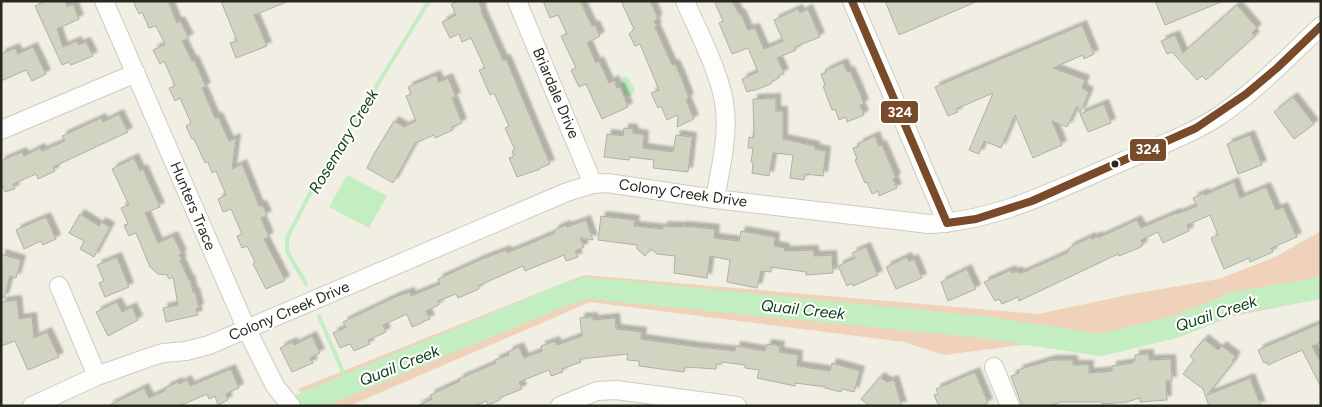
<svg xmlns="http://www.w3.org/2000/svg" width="1322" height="407" font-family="Figtree,sans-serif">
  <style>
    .green { fill: #f0d1ba }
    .water { fill: #c2eec1 }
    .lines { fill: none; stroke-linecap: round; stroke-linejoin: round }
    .stream { stroke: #c2eec1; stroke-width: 4 }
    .river { stroke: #c2eec1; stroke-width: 22 }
    .building { fill: #d0d4c0; stroke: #afb0a6; filter: url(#shadow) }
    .minor-casing { stroke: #cdccc3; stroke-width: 20 }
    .minor { stroke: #fdfdfb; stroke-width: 18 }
    .bus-1-casing { stroke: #fff; stroke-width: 11 }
    .bus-1 { stroke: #7a4b2a; stroke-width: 8 }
    .bus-dot { fill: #292820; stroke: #fff; stroke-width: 2 }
    .labels { text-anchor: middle; stroke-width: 4; stroke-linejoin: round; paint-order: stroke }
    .street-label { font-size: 15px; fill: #292820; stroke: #fff }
    .water-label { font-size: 16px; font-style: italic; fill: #13401b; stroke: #fff }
    .line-badge { stroke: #fff; stroke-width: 2 }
    .badge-label { font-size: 14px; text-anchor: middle; font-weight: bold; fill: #fff }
  </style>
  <defs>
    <filter id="shadow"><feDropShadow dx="4.5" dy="-4.5" stdDeviation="1" flood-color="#0004"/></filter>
  </defs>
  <rect width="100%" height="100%" fill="#f1efe3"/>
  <path class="green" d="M1321,231V294L1304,302L1234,316L1116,350L1030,344L944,355L904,342L590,302L349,406H312L298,389L584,275L1038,314L1132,294L1219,279L1275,257Z"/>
  <path class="water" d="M627,76L635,90L631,96L625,95L620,80V78Z
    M347,175L387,196L369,228L329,207Z"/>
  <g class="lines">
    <path class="stream" d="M306,284L287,251V238L312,190L429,1
      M319,316L345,377L343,387"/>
    <path class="river" d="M298,406L566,294L587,288L982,327L1101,345L1175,327L1235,303L1315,289L1321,286"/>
  </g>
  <path class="building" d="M45,1H65L67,7L73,4L79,19L57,29L63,47L77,41L78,45L86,42L93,56L71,65L69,62L62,65L35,6Z
    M133,1H168L177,23L180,21L189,38L182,41L192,61L194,60L206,87L202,88L215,118L218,117L229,141L236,138L232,169L242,164L259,206L262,205L267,215L261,218L269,237L264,239L285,280L284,281L266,289L253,264L255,262L247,246L242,248L237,236L242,234L231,209L223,212L218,199L226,195L216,171L212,173L208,162L205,163L194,139H192L186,126L191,123L180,98L175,101L169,88L175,86L164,61L160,64L153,50L165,44L156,26L149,28L142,12L139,14Z
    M221,1H287V2L254,15L267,46L236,58L230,43L237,41Z
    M458,1H478L482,10L481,11L503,60L506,59L550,164L540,168V169L517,177L509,158L514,156L512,151L515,150L505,128L509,126L494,93L490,95L479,70L485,68L471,38L462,42L459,34L450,38L442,22L456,15L451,4Z
    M543,1H580L592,26L595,25L600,36L587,43L596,63L599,61L609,83L614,80L617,88L620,87L628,107L602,119L586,84L579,87L571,70L576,68L561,36L567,34L558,15L550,18Z
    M621,1H650L657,16V20L654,21L657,26L655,27L672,65L675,64L680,75L689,98L686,100L694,119L677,127L678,115L667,120L661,106L658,108L651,93L659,90L640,44L635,46L629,34L634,29Z
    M714,1H732L739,14H741L748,30L755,28L764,49L783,41L774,20L798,9L800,13L808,9L820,37L795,47L796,50L777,58L784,73L778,76L779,78L771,82V84L753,91V90L747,92L742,79L758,72L748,48L732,54L719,23L723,21Z
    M885,1H978L899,35Z
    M1155,1H1221V2L1165,25Z
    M1237,5L1257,28L1252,33L1255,36L1206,80L1202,76L1197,80L1172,52L1167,54L1161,41L1175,35L1183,53Z
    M1082,25L1094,54L1084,59L1083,55L1053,68L1085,80L1082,88L1089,92L1080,113L1077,106L1067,127L1052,121L1062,145L1033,158L1015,115L1001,148L984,141L979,154L969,150L993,93L956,109L958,112L948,116L935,87Z
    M33,47L46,74L32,81L26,70L1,81V54L15,48L18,54Z
    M843,63L847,72L850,71L859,91L864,104L860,105L864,115L847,122L846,117L839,120L835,109L832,110L823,86L825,85L821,74L826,72L825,71Z
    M436,75L439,82L448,78L456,97L452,98L462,123L452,127L453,130L435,138L434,135L415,143L393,183L367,168L374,154L394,121L404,127L416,121L406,96L411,94L408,87Z
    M1293,97L1314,124L1294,139L1274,112Z
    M776,98V111H783V139L815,146V149L826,151L823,176L805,174L804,180L790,178L793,155L773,153L769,176L752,173L753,162H751L753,148H748L749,137L754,138L753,99Z
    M1104,104L1111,123L1088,132L1080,114Z
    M119,114L128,132L53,167L55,171L38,179L36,174L13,184L15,189L5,192L1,183V161L22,152L24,156L40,148L42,151L65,141L62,136L101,118L103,122Z
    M624,128L633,129V133L644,135L643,148L673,152L676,135L692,137L688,172L653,168L654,160L630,157L629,160L604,157L607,134L623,136Z
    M1250,135L1262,165L1238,174L1227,144Z
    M875,136L879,146L882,145L896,178L893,179L897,188L879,196L878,191L872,194L867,182L865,183L855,160L857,159L853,148L859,146L858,144Z
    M134,158L140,171L143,169L160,207L145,213L158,243L173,236L182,254L179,255L182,260L180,261L189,280L190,279L193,292H195L199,308L196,309L198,315L166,322L163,308L178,305L173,277L169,279L167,275L158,274L150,267L136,233L129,236L124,225L128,224L121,208L129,205L112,169Z
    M1234,182L1240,198L1266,187L1276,210L1283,207L1297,237L1271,248L1273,252L1250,262L1249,258L1224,269L1211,238L1218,235L1210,215L1187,225L1189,231L1163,243L1158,232L1141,240L1143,245L1139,248L1119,256L1118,254L1019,301L1018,297L1002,304L999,299L995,301L984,282L1011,270L1012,273L1017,271L1018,273H1022L1067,253L1069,251L1068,249L1072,246L1091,237L1092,239L1097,236L1098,238L1137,220L1141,228L1176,213L1177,214L1197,206L1193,198L1204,193L1205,195Z
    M80,214L99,226L101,222L110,227L94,257L80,249L84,241L69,233Z
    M601,216L635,220L634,226L663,229V226L682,227V226L715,229L714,238L739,241L741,231L775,237L774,246L785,248L784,251L814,250V256L832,255L833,273L806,275V272L771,267V272L761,271L757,288L727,282L730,260L710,256L707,278L674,273L675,256L657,254L651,249L645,256L637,249V245L598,240Z
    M46,217L56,239L43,245L41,241L24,249L16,230Z
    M586,220L593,240L580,238L584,247L575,251L578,257L566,261L564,255L525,271L523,266L478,286L479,289L458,298L456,294L438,301L439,305L426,311L430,319L422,322V323L412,327L407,314L383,325L386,332L368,340L370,344L354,351L350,344L340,348L333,333L346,327L343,322L395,297L410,292L411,296L440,284L438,279L482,259L506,250L507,253L555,233L554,230L566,225L567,227Z
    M866,247L878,275L853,286L852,283L847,286L838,266L855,258L852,253Z
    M1,254L21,260L16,278L10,276L4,298L1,297Z
    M117,257L129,287L105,297L99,283L104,281L97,265Z
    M907,257L909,261L914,259L922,278L896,289L886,267Z
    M967,269L976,289L948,301L941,282Z
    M17,300L19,319L32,317L34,338L47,332L59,357L28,370L15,341L1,346V302Z
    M117,302L122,312L132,307L138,320L108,336L96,312Z
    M593,317V320L615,318L616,329L642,332L641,339L698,347L735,351L736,346L765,351L767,344L780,346L779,352L798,355L797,366L830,371L832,363L860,371L854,392L842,389L841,392L825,388L826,387L795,383V386L757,378L759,370L745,368V365L722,362L721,364H716V369L685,367L684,372L639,366V361L627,360L628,354L580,359L581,362L562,369L563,372L551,376L549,370L519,382L522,389L499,398L500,400L488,405L486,401L475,406H417L432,399L430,395L460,381L459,379L496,363L495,360L509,355L508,352L519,347L524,358L542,351L541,346L555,341L557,345L582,336L580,318Z
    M1321,323V343L1312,346L1321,363V387L1302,350L1268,365L1267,362L1264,363L1258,350Z
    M312,336L320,353L310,358L313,363L292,372L280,348L292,342L294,345Z
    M1204,339L1218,350L1222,346L1236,357L1232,360L1234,361L1207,395L1250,378L1261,406H1209L1203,389L1183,374L1194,360L1190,356Z
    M1149,354V360L1171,359L1172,381H1166L1167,400L1140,402V398L1127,402L1102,404V402H1061L1049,406H1022L1011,376L1019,373L1018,370L1051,360H1073V365H1089V373L1112,371V366L1133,363V361H1135V355Z
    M231,369L239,388L226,394L228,400L218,405L215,396L209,399L207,394L179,406H108L144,388L149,398L166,390L165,388L178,382L179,384L187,380L190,386Z
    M975,372L988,403L982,406H939L934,395L938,394L936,389Z
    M880,377L887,382L894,380L902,406H869L861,399Z"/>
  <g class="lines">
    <defs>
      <path id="minor" d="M104,1L247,330L275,386L291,406
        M517,1L593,184
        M685,1C698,32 723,78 725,110C728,139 720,170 715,199
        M852,1L947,223
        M1,130L136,73
        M59,286L97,376
        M994,367L1010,406
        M32,406L97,376L147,358L163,353L186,351L209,345L567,192L593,184L607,183L715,199L929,224C997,221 1058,189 1119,163C1153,148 1188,136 1219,116C1257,90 1288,57 1321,26
        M560,406L597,391L616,390L737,406"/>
    </defs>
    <use href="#minor" class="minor-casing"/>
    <use href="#minor" class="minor"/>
    <defs>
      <path id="bus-1" d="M852,1L947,223
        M947,223L976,219L1032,201L1196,128L1246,94L1277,68L1321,26"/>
    </defs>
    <use href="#bus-1" class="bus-1-casing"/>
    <use href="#bus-1" class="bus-1"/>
  </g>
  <circle class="bus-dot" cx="1115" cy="164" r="4.5"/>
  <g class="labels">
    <g class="street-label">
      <text transform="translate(556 93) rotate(67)" y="5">Briardale Drive</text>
      <text transform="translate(683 193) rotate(8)" y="5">Colony Creek Drive</text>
      <text transform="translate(193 206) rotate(67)" y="5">Hunters Trace</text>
      <text transform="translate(289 311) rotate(-23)" y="5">Colony Creek Drive</text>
    </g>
    <g class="water-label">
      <text transform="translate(343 141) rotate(-59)" y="6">Rosemary Creek</text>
      <text transform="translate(803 309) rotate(6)" y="6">Quail Creek</text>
      <text transform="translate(1216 313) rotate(-18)" y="6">Quail Creek</text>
      <text transform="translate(399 365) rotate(-22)" y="6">Quail Creek</text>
    </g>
  </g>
  <g class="line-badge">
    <rect x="880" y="100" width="39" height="24" rx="5" fill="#7a4b2a"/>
    <rect x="1129" y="138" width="38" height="24" rx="5" fill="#7a4b2a"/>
  </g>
  <g class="badge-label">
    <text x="900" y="117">324</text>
    <text x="1148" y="154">324</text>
  </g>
  <rect width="1322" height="407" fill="none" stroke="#292820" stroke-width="5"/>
</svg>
